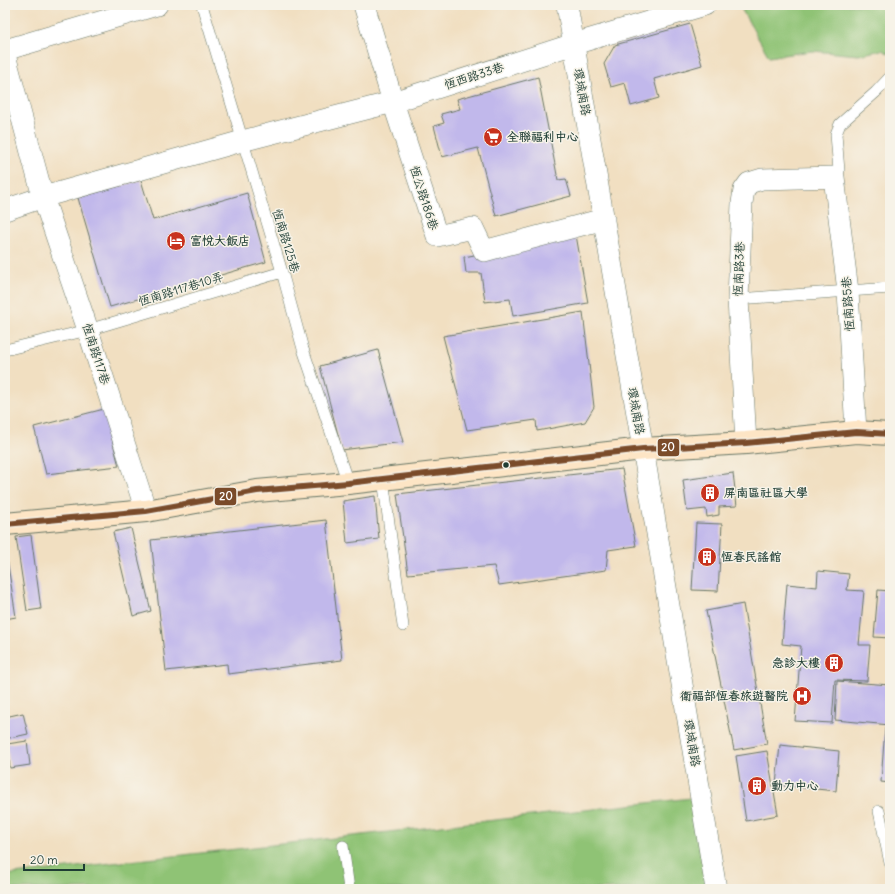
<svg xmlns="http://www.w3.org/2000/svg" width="895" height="894" font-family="Delius,'LXGW WenKai TC',sans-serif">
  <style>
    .green { fill: #8fc375; stroke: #578054 }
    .building { fill: #c1b8eb }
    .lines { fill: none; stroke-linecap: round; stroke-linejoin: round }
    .lane-casing { stroke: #687665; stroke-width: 12 }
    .street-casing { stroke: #687665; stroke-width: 22 }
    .secondary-casing { stroke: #687665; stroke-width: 24 }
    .lane { stroke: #fff; stroke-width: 11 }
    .street { stroke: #fff; stroke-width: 21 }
    .secondary { stroke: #fde5c5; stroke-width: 22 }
    .bus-1-casing { stroke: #f7f3e8; stroke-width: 9 }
    .bus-1 { stroke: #7a4b2a; stroke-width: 6 }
    .bus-dot { fill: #1f3d34; stroke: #f7f3e8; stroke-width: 1.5 }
    .labels { text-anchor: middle; stroke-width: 3; stroke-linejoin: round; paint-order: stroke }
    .street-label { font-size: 12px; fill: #1f3d34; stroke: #f7f3e8 }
    .poi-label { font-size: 12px; font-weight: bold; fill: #1f3d34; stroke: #f7f3e8; text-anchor: start }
    .line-badge { stroke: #f7f3e8; stroke-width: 1.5 }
    .badge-label { font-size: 11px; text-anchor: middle; font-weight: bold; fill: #fff }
  </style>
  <rect width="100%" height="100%" fill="#f7f3e8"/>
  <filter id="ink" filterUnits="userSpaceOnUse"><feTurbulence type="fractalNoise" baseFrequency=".025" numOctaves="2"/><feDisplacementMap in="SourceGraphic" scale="8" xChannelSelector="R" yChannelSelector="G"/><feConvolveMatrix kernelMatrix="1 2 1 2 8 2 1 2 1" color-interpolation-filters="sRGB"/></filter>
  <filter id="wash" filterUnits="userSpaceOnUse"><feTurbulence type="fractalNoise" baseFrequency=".012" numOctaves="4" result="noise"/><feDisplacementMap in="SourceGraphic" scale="16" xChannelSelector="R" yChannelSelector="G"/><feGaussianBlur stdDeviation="0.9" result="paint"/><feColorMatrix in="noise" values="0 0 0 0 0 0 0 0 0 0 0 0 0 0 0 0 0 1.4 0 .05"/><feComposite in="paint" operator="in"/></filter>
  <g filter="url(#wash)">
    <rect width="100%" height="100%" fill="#f1dfc1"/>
    <path class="green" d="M739,5H890V54L882,50L859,55L812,51L769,57Z
      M700,797L713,889H5V875Z"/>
    <g id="blocks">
      <path class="building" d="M690,24L702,65L654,79L659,98L631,106L625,83L611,87L604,64L615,45Z
        M538,77L558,180L566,179L571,196L496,216L478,148L442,157L434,126L444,123L441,114L460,109L457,99Z
        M141,180L153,220L247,193L266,262L110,307L78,198Z
        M576,235L588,303L513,316L510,299L485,302L481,273H466L464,257Z
        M583,312L594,407L585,422L537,431L536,420L467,430L443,336Z
        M378,350L403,442L342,450L320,366Z
        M104,409L119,466L46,474L34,427Z
        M622,469L636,546L608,550L606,570L499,585L494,566L408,574L397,494Z
        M733,473L737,506L719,507V515L707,517L706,509L687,511L683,480Z
        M375,496L379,539L347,543L343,501Z
        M326,520L342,660L228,674L227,664L166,671L151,540Z
        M696,523L722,524L718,591L692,590Z
        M131,528L151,611L133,616L113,532Z
        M31,535L41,609L27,611L16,537Z
        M5,552H6L16,617L5,619Z
        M818,571L849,574L847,590L864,591L859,645H870L867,681L835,680L832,723L795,721L801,646L782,644L787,584L817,587Z
        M878,590L890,591V638L874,637Z
        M743,604L767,744L734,750L706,611Z
        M837,681L890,685V725L835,720Z
        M23,713L28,734L5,739V717Z
        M885,728H890V783L881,782Z
        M27,741L30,765L10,768L7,744Z
        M780,745L839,751L836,791L776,785Z
        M767,751L778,815L746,821L736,756Z"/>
    </g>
  </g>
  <g filter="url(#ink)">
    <use href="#blocks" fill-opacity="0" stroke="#687665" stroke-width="1"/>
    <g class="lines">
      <defs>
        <path id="lane" d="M202,5L282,272L303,349L348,483
          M834,177L839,171L836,134L840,124L876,92L890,77
          M738,299L890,288
          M5,350L88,330L282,272
          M383,479L403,626
          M879,811L890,863
          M343,846L349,889"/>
        <path id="street" d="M364,5L393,102L437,236L473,228L484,251L604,219
          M567,5L643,449L716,889
          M5,50L157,5
          M5,55L43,197L88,330L146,511
          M5,210L43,197L242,141L393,102L574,44L705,5
          M746,443L738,299L742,203L744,190L749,183L762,179L834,177L848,291L856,432"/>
        <path id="secondary" d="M5,524L146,511L257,491L348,483L643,449L746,443L856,432L890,434"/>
      </defs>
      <use href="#lane" class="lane-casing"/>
      <use href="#street" class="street-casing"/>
      <use href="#secondary" class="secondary-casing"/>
      <use href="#lane" class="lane"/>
      <use href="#street" class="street"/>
      <use href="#secondary" class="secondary"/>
      <defs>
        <path id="bus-1" d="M5,524L146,511L257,491L348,483L643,449L746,443L856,432L890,434"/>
      </defs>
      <use href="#bus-1" class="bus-1-casing"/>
      <use href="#bus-1" class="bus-1"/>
    </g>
  </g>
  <defs>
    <symbol id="supermarket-disc" viewBox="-11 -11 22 22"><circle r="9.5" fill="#c8321e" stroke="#f7f3e8"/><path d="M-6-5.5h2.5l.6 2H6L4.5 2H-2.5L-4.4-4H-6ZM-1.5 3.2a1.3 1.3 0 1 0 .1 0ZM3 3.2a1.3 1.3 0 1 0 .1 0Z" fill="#fff"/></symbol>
    <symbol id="hotel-disc" viewBox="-11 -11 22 22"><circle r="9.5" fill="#c8321e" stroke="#f7f3e8"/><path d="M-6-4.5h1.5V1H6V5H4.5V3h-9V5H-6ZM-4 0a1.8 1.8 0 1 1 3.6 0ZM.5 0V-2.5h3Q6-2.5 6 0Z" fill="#fff"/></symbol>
    <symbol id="building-disc" viewBox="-11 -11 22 22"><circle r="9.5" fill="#c8321e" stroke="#f7f3e8"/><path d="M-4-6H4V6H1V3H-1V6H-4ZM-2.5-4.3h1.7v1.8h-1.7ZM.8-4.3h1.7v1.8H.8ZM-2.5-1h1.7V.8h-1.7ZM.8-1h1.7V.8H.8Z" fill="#fff"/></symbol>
    <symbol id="hospital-disc" viewBox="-11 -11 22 22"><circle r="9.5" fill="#c8321e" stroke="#f7f3e8"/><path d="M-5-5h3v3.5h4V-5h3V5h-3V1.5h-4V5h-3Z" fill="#fff"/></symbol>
  </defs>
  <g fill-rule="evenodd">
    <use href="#supermarket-disc" x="482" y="126" width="22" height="22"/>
    <use href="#hotel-disc" x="165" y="230" width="22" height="22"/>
    <use href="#building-disc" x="699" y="482" width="22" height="22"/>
    <use href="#building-disc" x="696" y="546" width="22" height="22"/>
    <use href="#building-disc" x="823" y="652" width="22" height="22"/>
    <use href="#hospital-disc" x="791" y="685" width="22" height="22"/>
    <use href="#building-disc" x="746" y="775" width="22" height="22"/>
  </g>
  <circle class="bus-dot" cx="506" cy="465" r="3.5"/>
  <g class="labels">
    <g class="street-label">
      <text transform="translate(474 76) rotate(-18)" y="4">恆西路33巷</text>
      <text transform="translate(582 92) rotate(80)" y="4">環城南路</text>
      <text transform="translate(424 198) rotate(72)" y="4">恆公路186巷</text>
      <text transform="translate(286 241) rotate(73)" y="4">恆南路125巷</text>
      <text transform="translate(739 269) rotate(-88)" y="4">恆南路3巷</text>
      <text transform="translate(181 289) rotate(-17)" y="4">恆南路117巷10弄</text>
      <text transform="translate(848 304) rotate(-94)" y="4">恆南路5巷</text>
      <text transform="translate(96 354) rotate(72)" y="4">恆南路117巷</text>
      <text transform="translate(636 411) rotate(80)" y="4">環城南路</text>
      <text transform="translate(692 743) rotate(81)" y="4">環城南路</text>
    </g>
    <g class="poi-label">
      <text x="507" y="141">全聯福利中心</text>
      <text x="190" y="245">富悅大飯店</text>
      <text x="724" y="497">屏南區社區大學</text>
      <text x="721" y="561">恆春民謠館</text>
      <text x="820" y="667" text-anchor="end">急診大樓</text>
      <text x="788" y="700" text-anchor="end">衛福部恆春旅遊醫院</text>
      <text x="771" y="790">動力中心</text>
    </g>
  </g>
  <g class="line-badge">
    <rect x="657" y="438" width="23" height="19" rx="4" fill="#7a4b2a"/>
    <rect x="214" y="487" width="23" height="19" rx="4" fill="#7a4b2a"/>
  </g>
  <g class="badge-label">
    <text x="668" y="451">20</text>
    <text x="226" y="500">20</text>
  </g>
  <rect width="895" height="894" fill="none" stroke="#f7f3e8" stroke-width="20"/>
  <path d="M24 864v6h60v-6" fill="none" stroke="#1f3d34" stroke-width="2"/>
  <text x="30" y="864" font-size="12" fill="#1f3d34" stroke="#f7f3e8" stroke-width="3" paint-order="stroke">20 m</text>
</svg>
